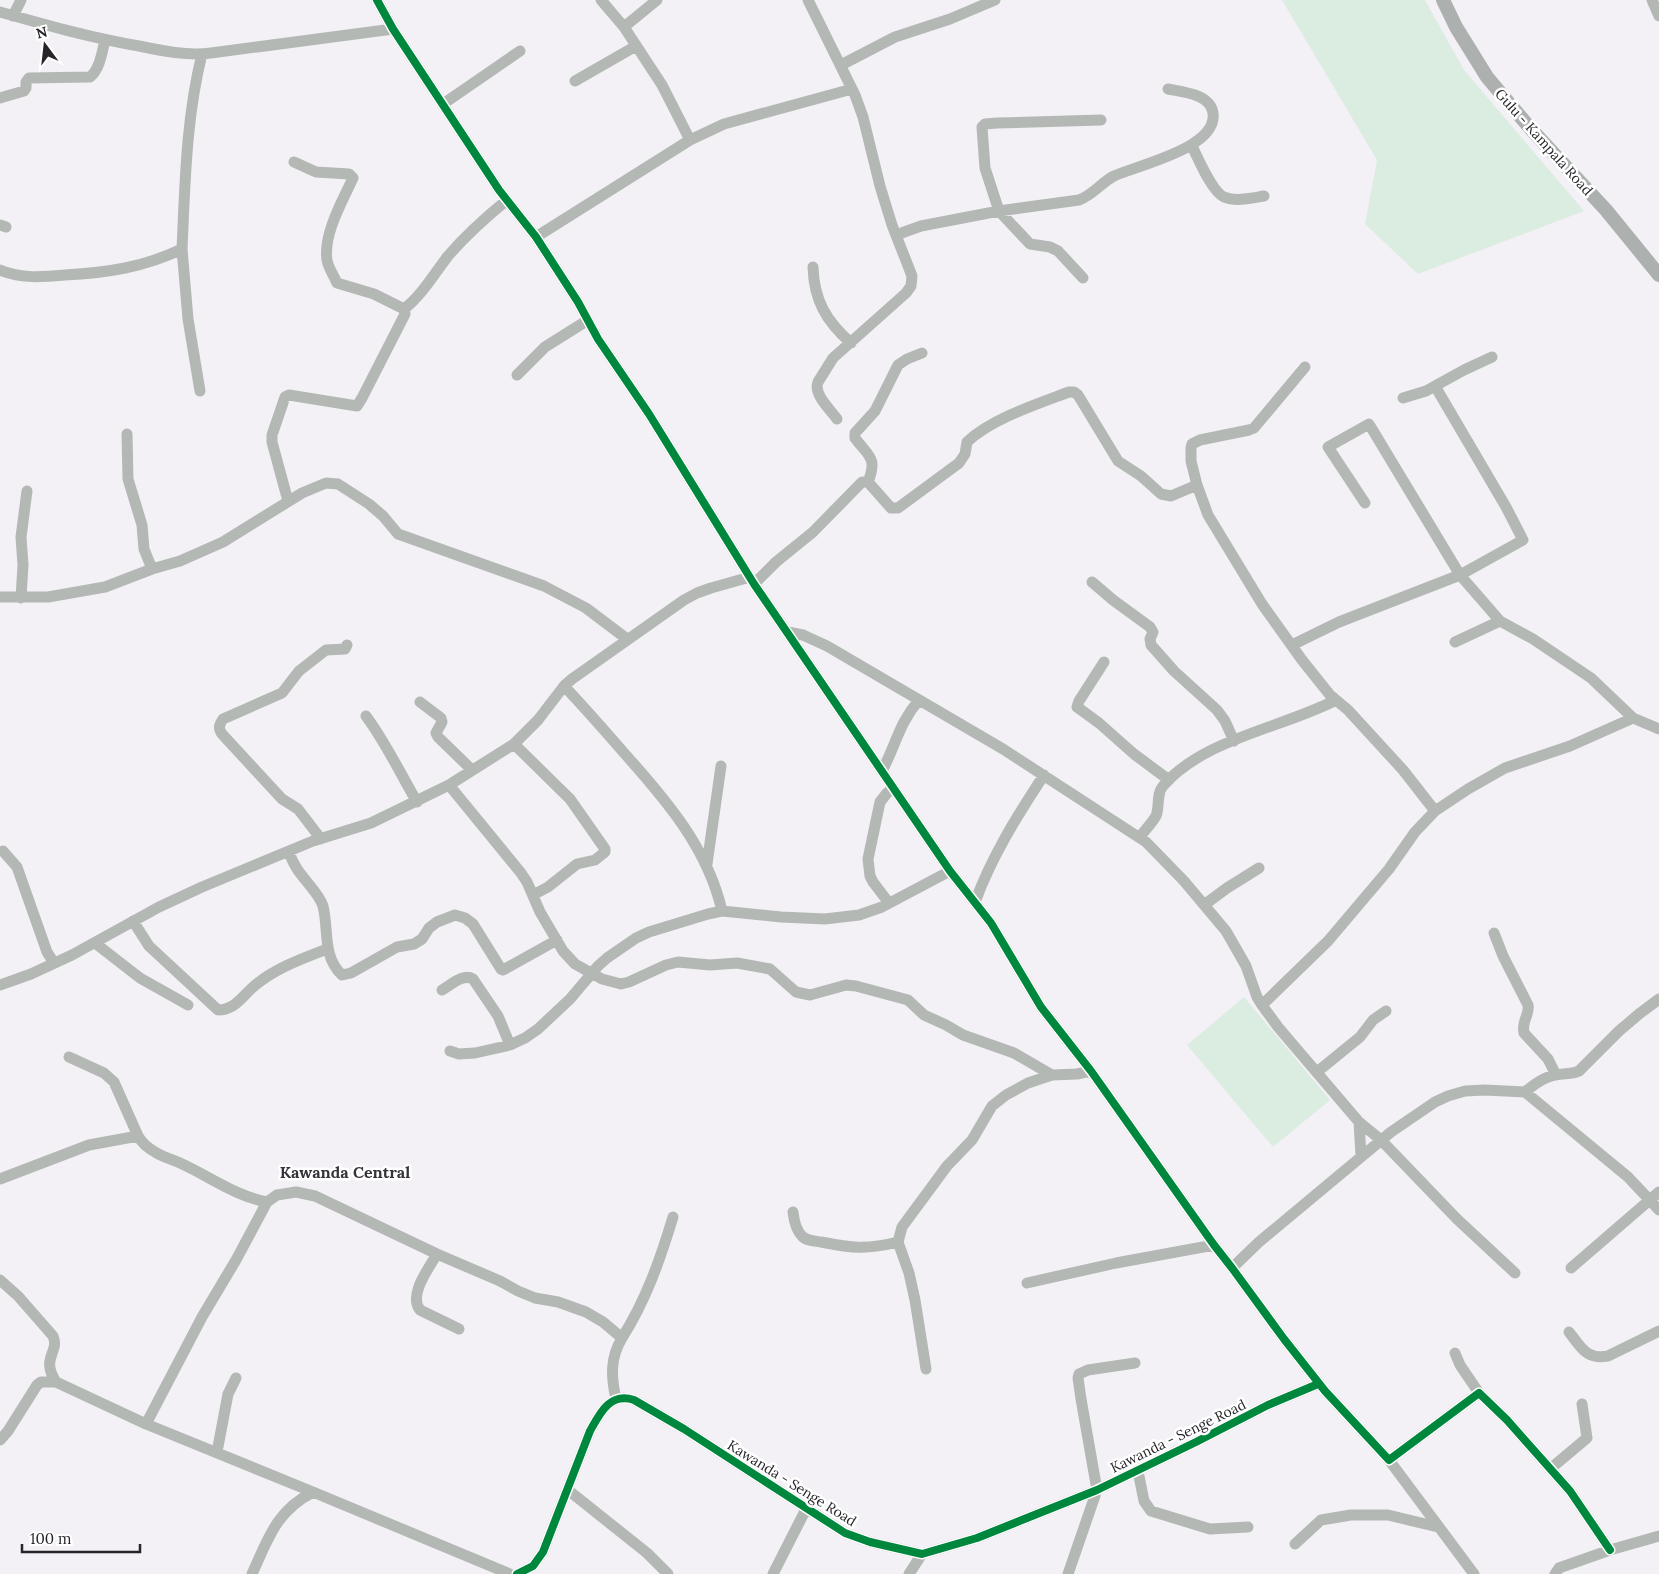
<svg xmlns="http://www.w3.org/2000/svg" width="1659" height="1574" font-family="Lora,serif">
  <style>
    .green { fill: #dbece1 }
    .lines { fill: none; stroke-linecap: round; stroke-linejoin: round }
    .minor { stroke: #b4b8b5; stroke-width: 11 }
    .major { stroke: #acb0af; stroke-width: 14 }
    .cycleway-casing { stroke: #fff; stroke-width: 11 }
    .cycleway { stroke: #00873e; stroke-width: 8 }
    .labels { text-anchor: middle; stroke-width: 5; stroke-linejoin: round; paint-order: stroke }
    .street-label { font-size: 14px; fill: #262428; stroke: #fff }
    .quarter-label { font-size: 16px; font-weight: bold; fill: #35323b; stroke: #fff }
  </style>
  <rect width="100%" height="100%" fill="#f3f1f6"/>
  <path class="green" d="M1282,0H1425L1464,70L1584,211L1418,274L1365,224L1377,160Z
    M1244,997L1330,1100L1273,1147L1187,1045Z"/>
  <g class="lines">
    <path class="minor" d="M377,0L393,29L499,190L536,237L578,302L598,339L649,414L754,584L950,871L991,923L1041,1007L1091,1071L1214,1245L1232,1268L1284,1339L1325,1391L1389,1460L1479,1393L1507,1420L1570,1491L1610,1550
      M601,0L624,27L662,85L690,140
      M808,0L855,95L863,117L880,186L892,225L912,276L911,286L906,293L833,358L818,382C813,394 830,409 837,419
      M1652,0L1659,16
      M0,12C46,25 91,38 139,46C163,51 187,56 211,53L393,29
      M13,16L21,0
      M624,27L657,0
      M841,65L895,37L950,19L995,0
      M575,81L636,46
      M0,98L24,91L26,88V82L29,78L90,77C100,69 102,52 105,40
      M443,104L520,51
      M1192,146C1198,158 1212,192 1224,197C1236,202 1252,198 1264,196
      M294,162L316,172L349,174L353,178C343,200 323,234 327,260C328,267 333,274 336,281L337,283L374,294L404,309
      M0,225L6,227
      M896,235L921,226L999,211L1079,200C1093,195 1102,182 1114,176C1138,165 1218,148 1213,113C1210,94 1183,92 1168,89
      M536,237L690,140L724,124L852,89
      M182,249L188,319L200,391
      M813,267C814,300 826,321 851,343
      M0,270C21,279 43,277 65,275C106,273 145,267 182,249C185,184 186,118 202,54
      M1083,278L1058,251L1050,247L1030,244L999,211L985,168L982,127L985,124L997,123L1101,120
      M1305,367L1254,428L1249,430L1200,440L1192,444L1191,448V461L1197,485L1208,515L1262,604L1302,660L1330,695L1348,710L1403,770L1435,811
      M517,375L545,347L588,320
      M1403,398L1426,391L1464,370L1492,357
      M127,434L128,479L142,525L144,549L152,569
      M868,482C878,457 868,456 855,438V433L875,411L898,365L907,359L922,353
      M288,501L272,442V435L285,397L289,395L357,406L362,398L405,314L404,309C422,295 434,274 448,256C466,235 486,217 507,200
      M1365,503L1328,447L1369,424L1460,575L1500,621
      M1092,582L1113,600L1150,627L1153,632L1150,639L1151,645L1174,671L1217,710L1225,721L1234,741
      M754,584L776,562L813,532L862,482H868L891,508H898L959,463L965,454L967,442C991,419 1037,404 1069,392H1074L1078,395L1118,461L1141,476L1161,494L1171,496L1197,485
      M0,597H48L105,587L152,569L180,561L223,542L302,493L326,483L338,484L369,504L383,516L398,534L544,586L586,608L627,639
      M21,598L23,565L21,537L27,491
      M788,632L803,635L827,646L1003,749L1146,842L1184,881L1226,931L1246,966L1257,997L1262,1005L1278,1027L1359,1122L1381,1140L1457,1219L1515,1273
      M1455,642L1500,621L1533,639L1591,678L1633,718L1659,729
      M1292,645L1339,622L1460,575L1523,540L1506,507L1435,386
      M1104,662L1079,701L1077,707L1099,723L1134,754L1169,780
      M564,686C585,708 605,731 625,754C667,801 708,849 722,911
      M420,702L441,718L442,722L436,733L438,737L472,770
      M366,716C386,743 400,773 417,802
      M514,744L570,799L605,849V852L595,860L577,864L548,887L533,895
      M882,771C896,745 899,723 919,700
      M449,785L521,873L527,882L540,912L563,951L575,964L602,979L621,984L629,982L666,965L678,962L710,965L737,963L770,969L796,992L810,995L846,985L856,986L908,1000L924,1015L946,1025L963,1035L1014,1053L1052,1075
      M1140,837C1145,830 1152,823 1156,816C1160,806 1156,794 1163,786C1203,739 1282,728 1336,700
      M321,839L298,809L282,799L222,734C218,728 219,725 223,719L282,693L299,671L326,650L345,649L347,645
      M3,851L17,867L47,952L54,963
      M289,851C295,875 317,888 323,906C329,930 322,956 342,975L351,973L397,947L414,944L422,939L429,928L437,922L455,915L465,918L473,924L501,969L503,970L557,940
      M707,864L721,766
      M975,902C992,856 1017,816 1044,775
      M889,903L873,882L870,876L868,859L880,802L887,793L893,788
      M1204,905L1227,888L1259,868
      M133,921L149,946L218,1010C234,1010 241,998 252,988C273,969 301,959 327,949
      M1494,933L1503,956L1528,1005C1530,1016 1521,1020 1524,1033L1548,1059L1556,1075
      M95,943L140,978L188,1005
      M0,985L31,974L72,955L159,907L202,887L313,841L371,823L449,785L514,744L538,720L564,686L572,679L684,600L697,593L711,588L750,577
      M442,990C451,985 463,973 473,979L498,1016L510,1045
      M1262,1005L1328,941L1389,869L1415,832L1435,811L1468,789L1505,768L1570,746L1633,718
      M450,1051L459,1054L475,1053L510,1045L525,1038L538,1029L570,999L598,966L607,958L636,938L649,932L708,914L722,911L781,917L825,919L859,915L882,907L950,871
      M69,1057L104,1073L114,1082L138,1136C142,1143 148,1148 155,1152C162,1157 172,1159 180,1163C209,1176 235,1196 267,1202
      M1317,1072L1360,1037L1373,1020L1386,1011
      M1525,1092C1537,1082 1547,1075 1563,1074C1569,1073 1573,1074 1579,1071L1619,1031L1639,1014L1659,999
      M1359,1122L1361,1156
      M0,1179L89,1145L138,1136
      M793,1212C794,1221 796,1231 803,1237C807,1241 816,1241 821,1242C852,1248 866,1250 898,1242
      M437,1254C429,1268 408,1295 420,1310L459,1329
      M1232,1268L1259,1242L1391,1132L1435,1102L1448,1096L1465,1091L1485,1090L1525,1092L1628,1177L1659,1210
      M1571,1268L1659,1192
      M0,1280L18,1296L53,1336C60,1353 40,1357 56,1382
      M1027,1283L1116,1263L1214,1245
      M1569,1332C1581,1347 1586,1360 1608,1356L1659,1331
      M622,1338C646,1300 660,1260 673,1217
      M1455,1353L1460,1365L1479,1393
      M926,1369L915,1300L909,1273L898,1242L902,1227L947,1166L972,1140L992,1106L1006,1095L1028,1083L1052,1075L1077,1074L1091,1071
      M146,1424L202,1317L236,1260L267,1202L277,1195L296,1192L315,1196L437,1254L500,1281L518,1291L535,1298L558,1302L586,1312L603,1322L622,1338C610,1358 611,1377 616,1399
      M0,1440L8,1431L37,1385L41,1382H56L146,1424L313,1492
      M217,1452L228,1394L236,1378
      M1389,1460L1474,1574
      M1550,1469L1587,1438L1582,1404
      M1138,1471L1144,1501L1151,1511L1210,1529L1248,1527
      M568,1490L647,1553L668,1574
      M1295,1544L1321,1520L1351,1515H1388L1438,1527
      M252,1574C268,1539 276,1511 313,1492L510,1574
      M517,1574L533,1566L543,1552L590,1431C600,1413 610,1392 634,1400L684,1429L845,1533L870,1542L922,1554L977,1538L1097,1490L1196,1442L1268,1405L1318,1384
      M773,1574L806,1509
      M909,1574L922,1554
      M1068,1574L1097,1490L1081,1399L1078,1378L1079,1374L1088,1370L1135,1363
      M1555,1574L1559,1568L1610,1550L1659,1536"/>
    <path class="major" d="M1443,0L1456,27L1487,77L1530,128L1606,210L1659,275"/>
    <defs>
      <path id="cycleway" d="M377,0L393,29L499,190L536,237L578,302L598,339L649,414L754,584L950,871L991,923L1041,1007L1091,1071L1214,1245L1232,1268L1284,1339L1325,1391L1389,1460L1479,1393L1507,1420L1570,1491L1610,1550
        M517,1574L533,1566L543,1552L590,1431C600,1413 610,1392 634,1400L684,1429L845,1533L870,1542L922,1554L977,1538L1097,1490L1196,1442L1268,1405L1318,1384"/>
    </defs>
    <use href="#cycleway" class="cycleway-casing"/>
    <use href="#cycleway" class="cycleway"/>
  </g>
  <g class="labels">
    <g class="street-label">
      <text transform="translate(1544 142) rotate(48)" y="5">Gulu - Kampala Road</text>
      <text transform="translate(1178 1436) rotate(-26)" y="5">Kawanda - Senge Road</text>
      <text transform="translate(792 1483) rotate(32)" y="5">Kawanda - Senge Road</text>
    </g>
    <g class="quarter-label">
      <text x="345" y="1178">Kawanda Central</text>
    </g>
  </g>
  <g transform="translate(45 45) rotate(345)" stroke="#ffffff" stroke-width="4" paint-order="stroke">
  <path d="M0-4L9 19L0 12L-9 19Z" fill="#262428"/>
  <text y="-8" font-size="14" font-weight="bold" text-anchor="middle" fill="#262428">N</text>
  </g>
  <path d="M22 1544v8h118v-8" fill="none" stroke="#262428" stroke-width="2.5"/>
  <text x="30" y="1544" font-size="15" fill="#262428" stroke="#ffffff" stroke-width="4" paint-order="stroke">100 m</text>
</svg>
